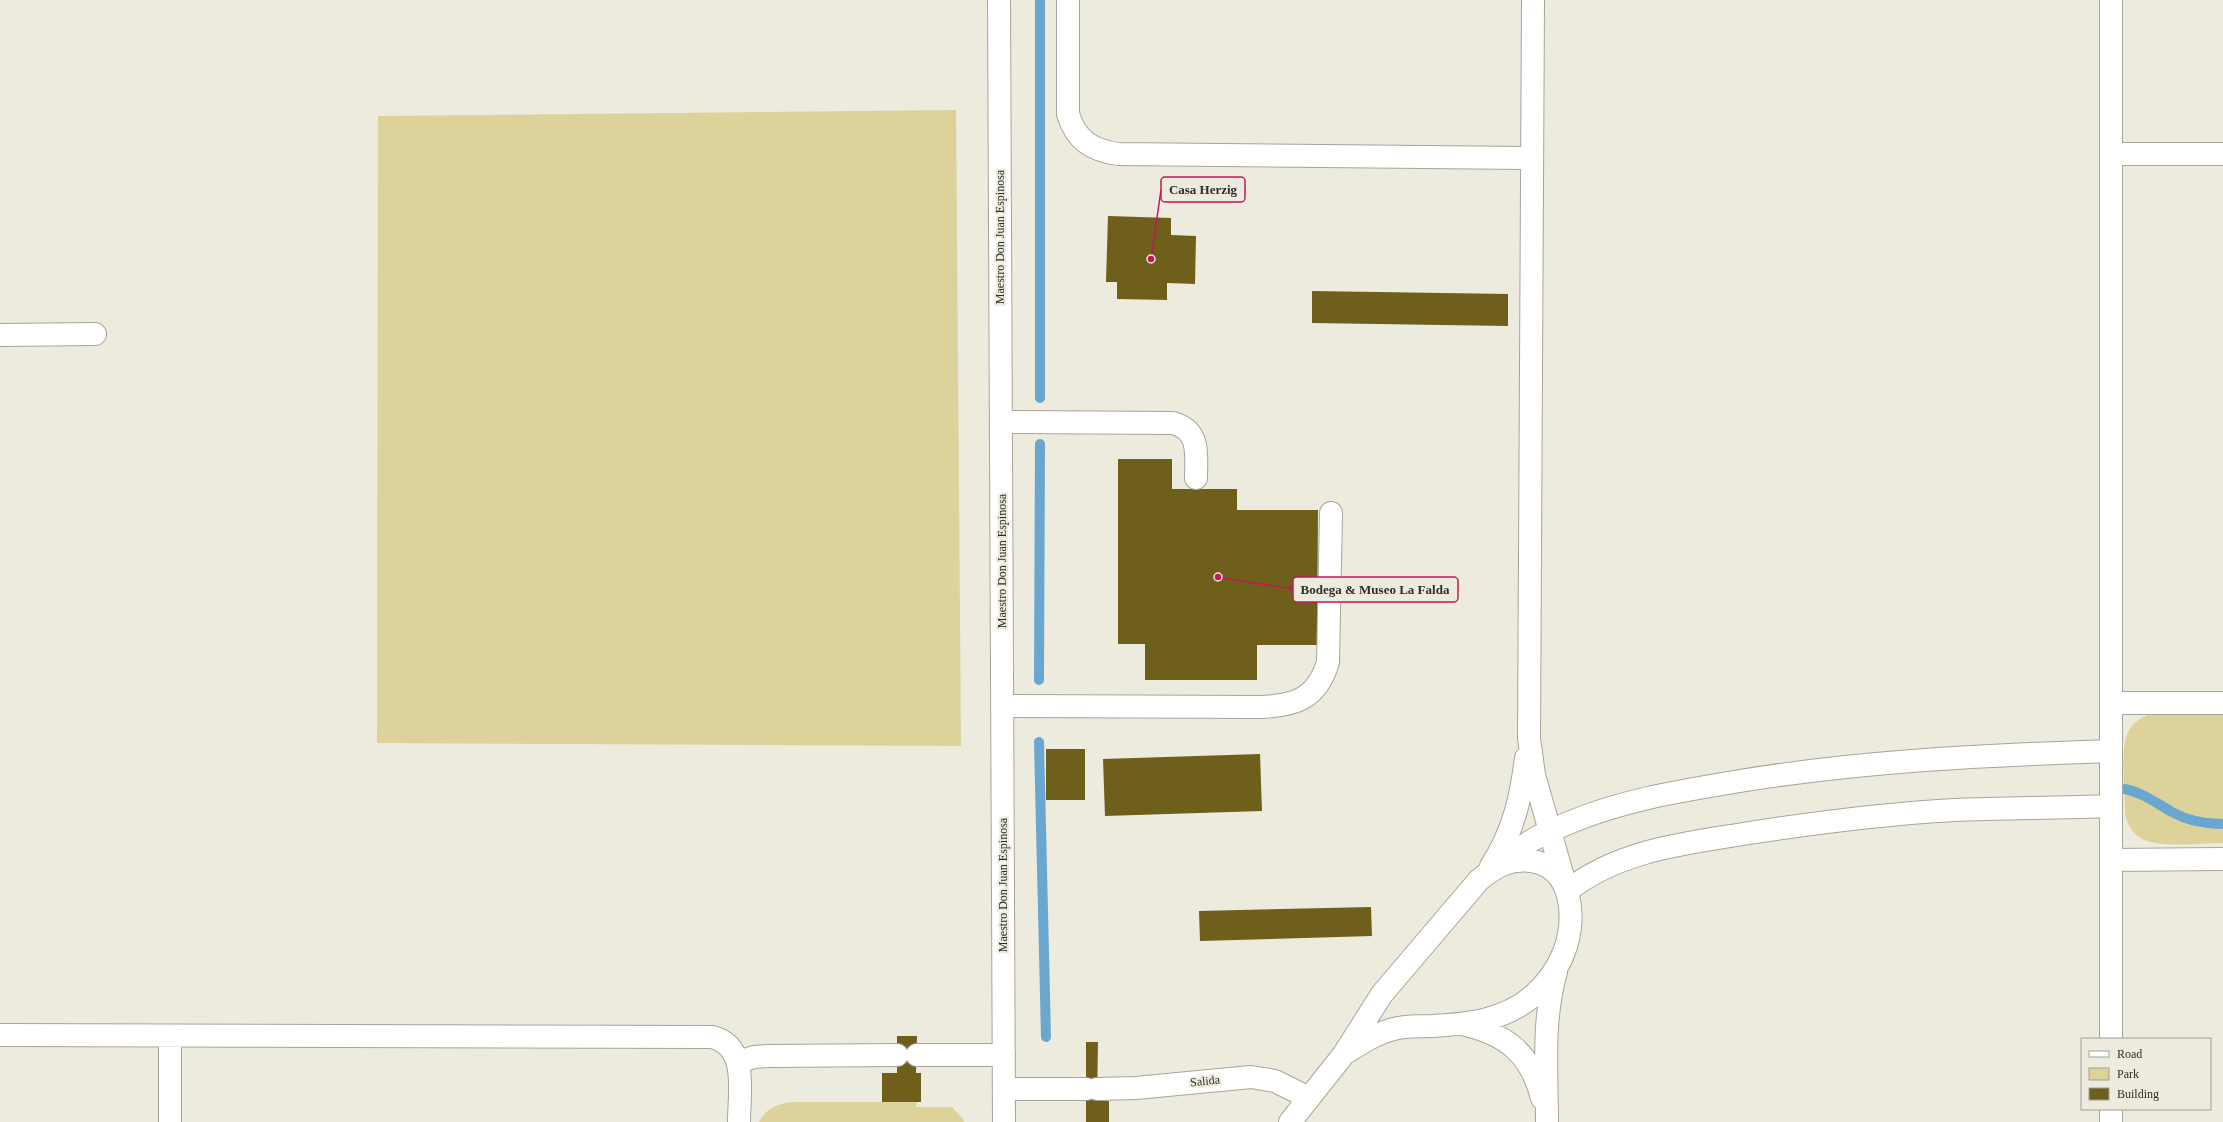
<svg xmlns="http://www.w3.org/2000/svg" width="2223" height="1122" font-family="Georgia,serif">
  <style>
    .green { fill: #ded29b }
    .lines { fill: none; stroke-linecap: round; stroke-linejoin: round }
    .stream { stroke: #6aa7d0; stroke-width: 10 }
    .building { fill: #6e601b }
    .minor-casing { stroke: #a7a599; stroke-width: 24 }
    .major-casing { stroke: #a7a599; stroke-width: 24 }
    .minor { stroke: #fff; stroke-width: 22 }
    .major { stroke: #fff; stroke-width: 22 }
    .labels { text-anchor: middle; stroke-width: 4; stroke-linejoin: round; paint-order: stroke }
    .street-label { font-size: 12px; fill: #2e2d28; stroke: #edeade }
    .leader { fill: none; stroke: #c2185b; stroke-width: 1.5 }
    .callout-dot { fill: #c2185b; stroke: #edeade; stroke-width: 1.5 }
    .callout { fill: #edeade; stroke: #c2185b; stroke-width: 1.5 }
    .callout-label { font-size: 13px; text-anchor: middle; font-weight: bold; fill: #2e2d28 }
  </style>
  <rect width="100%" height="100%" fill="#edeade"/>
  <path class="green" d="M956,110L961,746L377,743L378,116Z
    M2223,713V843C2202,843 2155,849 2139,837C2131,831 2127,823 2125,813C2125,794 2120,747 2128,732C2133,722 2141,718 2150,714Z
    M794,1102H917L916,1107H952L963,1119L964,1122H759C766,1108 779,1103 794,1102Z"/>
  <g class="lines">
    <path class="stream" d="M1040,398V0
      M1039,680L1040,444
      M1039,742L1046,1037
      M2125,789C2144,793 2156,803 2172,812C2188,821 2205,824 2223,824"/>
  </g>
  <path class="building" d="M1108,216L1171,218V235L1196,236L1195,284L1167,283V300L1117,299V282H1106Z
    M1312,291L1508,294V326L1312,323Z
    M1118,459H1172V489H1237V510H1318L1317,645H1257V680H1145V644H1118Z
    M1046,749H1085V800H1046Z
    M1260,754L1262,811L1105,816L1103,759Z
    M1371,907L1372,936L1200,941L1199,911Z
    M897,1036H917L916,1073H921V1102H882V1073H897Z
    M1086,1042H1098L1097,1101H1109V1122H1086Z"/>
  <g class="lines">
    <defs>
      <path id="minor" d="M1068,0V114C1076,140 1091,150 1118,154L1532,158
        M1533,0L1529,738L1534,775L1567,891C1618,851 1681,844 1743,834C1813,823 1883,814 1954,810C2006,808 2059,808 2111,806
        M2111,0V1039
        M2111,154H2223
        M0,335L95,334
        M1001,422L1173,423C1201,431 1196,454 1196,478
        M2111,703H2223
        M1002,706L1259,707C1295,706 1317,699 1328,662L1331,513
        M2111,860L2223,859
        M1502,864C1511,856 1521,847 1531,841C1542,834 1554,829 1566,824C1622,800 1680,791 1740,781C1863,761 1986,755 2111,751
        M1491,866C1513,833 1521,798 1526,758
        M1466,1025C1508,1035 1531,1055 1542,1098
        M0,1035L712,1037C749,1046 739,1093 739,1122
        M170,1036V1122
        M917,1055H1004
        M738,1062L754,1057L768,1056L897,1055
        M1004,1089H1086
        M1097,1089L1136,1088L1251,1077L1275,1081L1309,1098
        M2111,1109V1122
        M1290,1122L1344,1054L1382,994L1479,880C1495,867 1510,858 1531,861C1573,866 1577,919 1564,952C1558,968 1546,984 1533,996C1503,1021 1469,1024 1431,1026C1420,1026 1409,1026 1398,1028C1378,1032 1361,1043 1344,1054
        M1547,1122C1547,1072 1542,1021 1556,972"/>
      <path id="major" d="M999,0L1004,1122"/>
    </defs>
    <use href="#minor" class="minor-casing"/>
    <use href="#major" class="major-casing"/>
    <use href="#minor" class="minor"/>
    <use href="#major" class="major"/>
  </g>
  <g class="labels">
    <g class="street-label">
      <text transform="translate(1000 237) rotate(-90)" y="4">Maestro Don Juan Espinosa</text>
      <text transform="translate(1002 561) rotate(-90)" y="4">Maestro Don Juan Espinosa</text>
      <text transform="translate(1003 885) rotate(-90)" y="4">Maestro Don Juan Espinosa</text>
      <text transform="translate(1205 1081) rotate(-6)" y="4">Salida</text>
    </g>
  </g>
  <path class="leader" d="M1151 259L1161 190M1218 577L1293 589"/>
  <g class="callout-dot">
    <circle cx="1151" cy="259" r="4"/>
    <circle cx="1218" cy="577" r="4"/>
  </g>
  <g class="callout">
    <rect x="1161" y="177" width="84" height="25" rx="4"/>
    <rect x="1293" y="577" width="165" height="25" rx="4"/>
  </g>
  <g class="callout-label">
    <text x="1203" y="194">Casa Herzig</text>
    <text x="1375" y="594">Bodega &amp; Museo La Falda</text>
  </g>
  <rect x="2081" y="1038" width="130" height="72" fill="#edeade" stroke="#a19e95"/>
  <rect x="2089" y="1051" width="20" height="6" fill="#ffffff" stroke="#a19e95"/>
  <text x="2117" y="1058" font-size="12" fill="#2e2d28">Road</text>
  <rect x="2089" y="1068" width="20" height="12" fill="#ded29b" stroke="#a19e95"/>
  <text x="2117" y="1078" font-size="12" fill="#2e2d28">Park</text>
  <rect x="2089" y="1088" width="20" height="12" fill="#6e601b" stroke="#a19e95"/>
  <text x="2117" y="1098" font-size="12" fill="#2e2d28">Building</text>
</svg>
